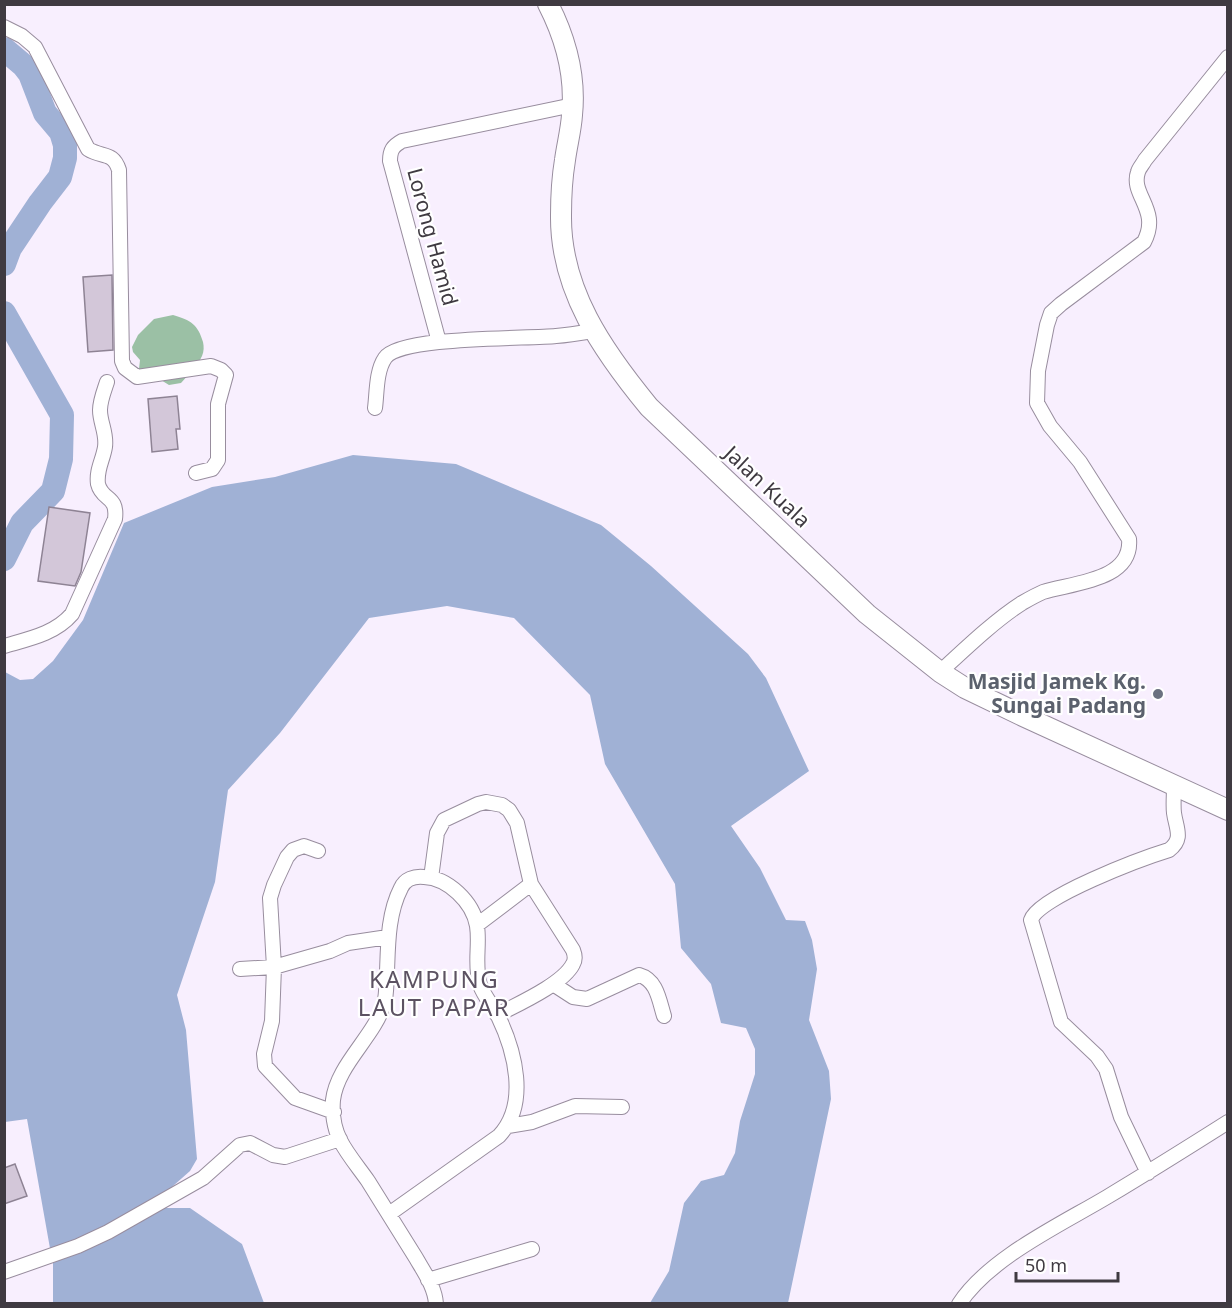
<svg xmlns="http://www.w3.org/2000/svg" width="1232" height="1308" font-family="'Noto Sans',sans-serif">
  <style>
    .forest { fill: #9bc0a5 }
    .water { fill: #a0b1d5 }
    .lines { fill: none; stroke-linecap: round; stroke-linejoin: round }
    .river { stroke: #a0b1d5; stroke-width: 24 }
    .building { fill: #d3c7d9; stroke: #8e8394; stroke-width: 1.5 }
    .street-casing { stroke: #988d9e; stroke-width: 16 }
    .secondary-casing { stroke: #988d9e; stroke-width: 22 }
    .street { stroke: #fff; stroke-width: 14 }
    .secondary { stroke: #fff; stroke-width: 20 }
    .worship-dot { fill: #6b7280; stroke: #fff; stroke-width: 2 }
    .labels { text-anchor: middle; stroke-width: 4.5; stroke-linejoin: round; paint-order: stroke }
    .street-label { font-size: 21px; fill: #3f3a41; stroke: #fff }
    .worship-label { font-size: 21px; font-weight: bold; fill: #5b616d; stroke: #fff; text-anchor: end }
    .quarter-label { font-size: 24px; letter-spacing: 1.5px; fill: #5c5262; stroke: #fff }
  </style>
  <rect width="100%" height="100%" fill="#f8effe"/>
  <path class="forest" d="M173,315C191,320 198,325 203,342C204,347 204,351 202,356C198,365 188,375 181,383L169,385L156,377H146L139,369L140,360L133,352L132,347L138,335L154,319Z"/>
  <path class="water" d="M353,455L456,464L601,525L651,566L748,654L766,678L809,771L731,826L760,868L786,920L805,921L812,940L817,969L809,1020L829,1071L831,1099L788,1303H650L669,1271L684,1203L701,1181L724,1175L735,1153L740,1121L755,1074V1049L746,1028L721,1023L711,984L681,948L675,884L605,764L590,695L514,618L447,606L369,618L280,733L228,790L215,882L177,995L186,1030L197,1159L190,1171L156,1201L160,1208H190L242,1244L264,1303H53V1263L134,1220L51,1254L27,1119L5,1122V672L20,680L33,679L53,661L83,620L124,523L212,487L275,477Z"/>
  <g class="lines">
    <path class="river" d="M4,49L23,65L30,74L45,113L61,132L65,145V158L60,177L40,203L10,248L4,264
      M4,313L62,415L61,459L53,491L22,523L4,559"/>
  </g>
  <path class="building" d="M112,275L113,350L88,352L83,277Z
    M177,396L180,429H176L178,449L152,452L148,399Z
    M49,507L90,513L81,572L75,586L38,581Z
    M15,1164L27,1196L4,1204V1168Z"/>
  <g class="lines">
    <defs>
      <path id="street" d="M4,27L22,36L35,47L88,149C102,158 113,151 119,170L122,361L125,368L137,377L211,366L221,370L226,375L218,404V460L212,469L196,473
        M439,342L390,161C390,150 393,146 402,141L573,105
        M375,408C377,393 376,371 385,358C399,336 527,339 556,336C569,335 581,333 593,331
        M4,646C28,639 55,634 72,614L115,519C118,495 102,501 98,484C96,470 103,460 105,447C107,433 100,423 100,410C100,401 104,391 107,382
        M940,672C965,649 994,621 1022,603C1029,599 1036,595 1043,592C1071,583 1133,581 1129,539L1080,462L1050,426L1037,403L1038,371L1047,325L1051,313L1061,304L1144,242C1161,210 1130,195 1138,172C1139,168 1143,164 1145,160L1228,57
        M318,851L304,846L293,850L287,857L274,885L270,898L274,967L272,1021L264,1054L265,1066L295,1098L334,1112
        M431,878L437,833L444,820L478,804L486,802L502,805L509,810L517,823L531,884L573,950C575,955 576,959 573,964C563,984 518,1004 497,1015
        M477,925L531,884
        M240,969L274,967L330,951L348,943L388,937
        M553,984L573,997L587,999L639,975C657,980 659,1000 664,1016
        M508,1126L532,1122L575,1106L622,1107
        M1148,1173L1121,1117L1106,1069L1097,1056L1061,1022L1031,920C1038,897 1143,858 1169,850C1184,839 1176,828 1174,813C1173,805 1174,796 1174,787
        M389,1214L499,1136C529,1104 515,1051 498,1016C492,1005 484,996 480,985C474,965 480,945 477,926C473,902 448,878 424,877C414,876 405,879 401,888C388,913 388,944 387,972C386,983 387,994 384,1004C374,1037 337,1065 333,1100C332,1112 334,1128 340,1140C347,1154 359,1168 368,1181C384,1207 400,1232 416,1258C424,1272 435,1287 436,1304
        M4,1272L78,1246L108,1232L203,1178L240,1145L250,1143L273,1155L285,1157L340,1139
        M428,1280L532,1249
        M959,1304C989,1258 1060,1225 1107,1197C1147,1173 1187,1148 1228,1122"/>
      <path id="secondary" d="M548,4C566,39 576,76 572,115C571,130 567,145 565,160C562,178 561,197 561,215C560,290 603,351 649,407L867,614L940,672L965,688L1023,716L1228,810"/>
    </defs>
    <use href="#street" class="street-casing"/>
    <use href="#secondary" class="secondary-casing"/>
    <use href="#street" class="street"/>
    <use href="#secondary" class="secondary"/>
  </g>
  <circle class="worship-dot" cx="1158" cy="694" r="6"/>
  <g class="labels">
    <g class="street-label">
      <text transform="translate(432 237) rotate(75)" y="7">Lorong Hamid</text>
      <text transform="translate(767 487) rotate(43)" y="7">Jalan Kuala</text>
    </g>
    <g class="worship-label">
      <text x="1146" y="689">Masjid Jamek Kg.<tspan x="1146" dy="24">Sungai Padang</tspan></text>
    </g>
    <g class="quarter-label">
      <text x="434" y="988">KAMPUNG<tspan x="434" dy="28">LAUT PAPAR</tspan></text>
    </g>
  </g>
  <rect width="1232" height="1308" fill="none" stroke="#3f3a41" stroke-width="12"/>
  <path d="M1016 1272v9h102v-9" fill="none" stroke="#3f3a41" stroke-width="3"/>
  <text x="1025" y="1272" font-size="18" fill="#3f3a41" stroke="#ffffff" stroke-width="4.5" paint-order="stroke">50 m</text>
</svg>
